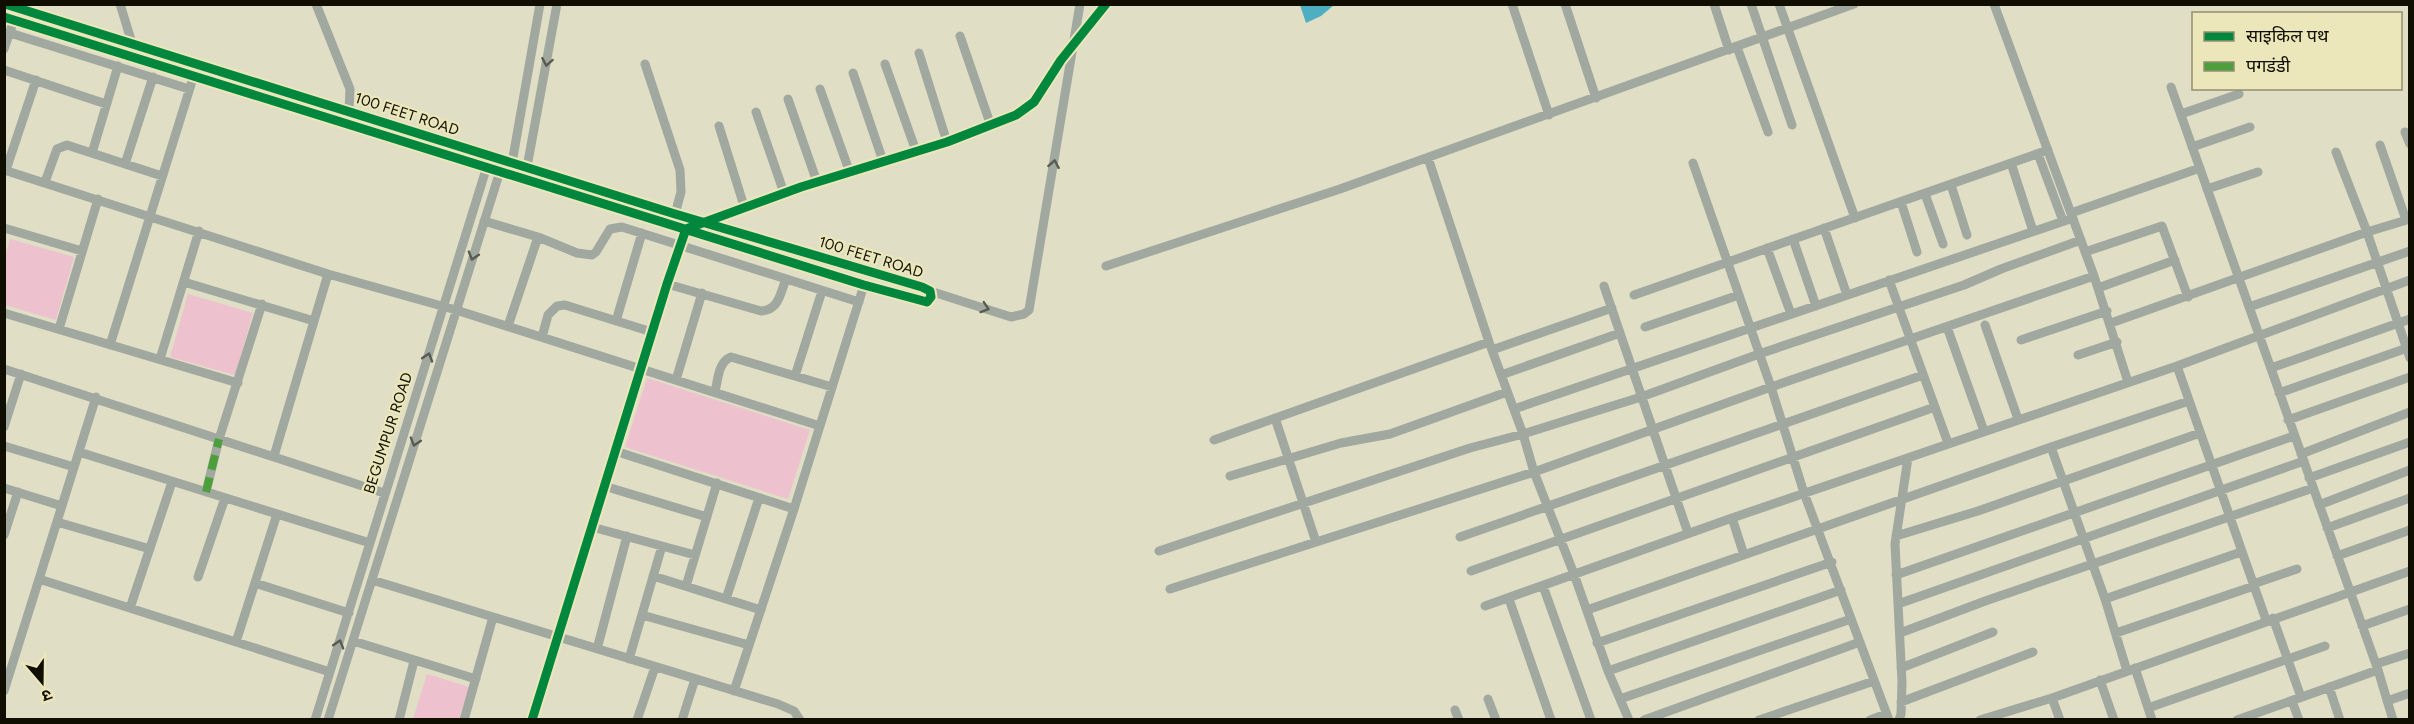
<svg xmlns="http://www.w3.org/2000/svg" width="2414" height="724" font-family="Figtree,'Noto Sans Devanagari',sans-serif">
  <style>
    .green { fill: #eec1cf }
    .water { fill: #4eafc2 }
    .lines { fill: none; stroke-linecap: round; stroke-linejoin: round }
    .minor { stroke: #a1a8a0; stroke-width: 9 }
    .quiet { stroke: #4d9f3c; stroke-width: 8; stroke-dasharray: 15 8; stroke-linecap: butt }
    .cycleway-casing { stroke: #ebe7ba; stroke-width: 13 }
    .cycleway { stroke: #00873e; stroke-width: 9 }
    .oneway { stroke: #585b50 }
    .labels { text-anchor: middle; stroke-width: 4.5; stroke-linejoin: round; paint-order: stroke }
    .street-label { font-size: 15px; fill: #0f0e01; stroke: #ebe7ba }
  </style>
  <rect width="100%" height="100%" fill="#e0dec5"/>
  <path class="green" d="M10,239L74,257L56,320L5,305V257Z
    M188,294L253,313L235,375L170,357Z
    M647,378L810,430L788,499L625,447Z
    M427,674L469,687L459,719H413Z"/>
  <path class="water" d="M1300,5V4L1334,5L1321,16L1306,23Z"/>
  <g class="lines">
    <path class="minor" d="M120,4L132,43
      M316,4L350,89L349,110
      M1512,4L1549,115
      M1565,4L1596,98
      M1714,4L1729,50
      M1751,4L1792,125
      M1779,4L1855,218
      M1994,4L2094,276L2128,382
      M4,17L864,285L927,302L931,297L930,291L922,287L675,214L5,4
      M10,33L189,89
      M960,36L991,126
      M1737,47L1768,132
      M4,49L16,14
      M919,53L947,142
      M645,64L680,170L681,192L675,214
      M885,64L916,151
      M4,70L106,104
      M853,73L883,161
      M2171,87L2378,670L2393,720
      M820,89L850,173
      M788,99L817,182
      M756,112L784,193
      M2181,114L2239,94
      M719,126L744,206
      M2405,132L2410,144
      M2380,145L2406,220
      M2192,147L2250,127
      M2336,152L2367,232L2410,358
      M92,153L118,66
      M2038,154L2063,221
      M1428,158L1489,342L1523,434L1534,472L1574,574L1608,671L1629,720
      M512,163L540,4
      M1693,163L1771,387L1804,493L1889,720
      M2011,163L2033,231
      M125,164L153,77
      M527,167L557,4
      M4,170L328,274L456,310L820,426
      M6,170L36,80
      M45,182L57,149L67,145L162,176
      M1951,185L1967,235
      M2207,189L2258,172
      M1925,194L1943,244
      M1901,202L1917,252
      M2071,213L2200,168
      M484,221L538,237L577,253L592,255L596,252L610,229L622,227L859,302
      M4,228L82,251
      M1824,228L1847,295
      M1793,239L1816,306
      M1767,248L1791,314
      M2085,252L2162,226L2188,297
      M1106,266L1340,189L1854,4
      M1889,280L1948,443
      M184,282L314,321
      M667,284L761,311C779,310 780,294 786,279
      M1604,286L1688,533
      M2098,288L2175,260
      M930,291L1011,317L1024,314L1029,310L1080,4
      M1634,295L2048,150
      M2249,307L2410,251
      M4,313L238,383
      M616,321L642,233
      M2111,323L2367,232L2410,219
      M1985,325L2018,419
      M508,326L538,237
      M1645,327L1739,295
      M1947,327L1984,431
      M59,329L98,199
      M542,337L548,315L557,306L565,305L652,332
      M2021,340L2107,311
      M110,345L194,75
      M1492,350L1612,308
      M2078,355L2117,342
      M160,359L199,231
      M2177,366L2266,620
      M2271,368L2410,319
      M4,369L384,493
      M1501,375L1620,333
      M795,376L822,291
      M676,380L702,293
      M715,392C718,380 718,362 731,357L832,387
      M2279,393L2410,347
      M1514,409L2073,218
      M1275,418L1316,542
      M2288,420L2410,377
      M4,427L21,374
      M1214,440L1489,342
      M4,446L74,467
      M2051,447L2105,599L2127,671
      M615,451L794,509
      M79,452L370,543
      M2301,454L2410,412
      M274,456L328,274
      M1230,476L1341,443L1390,434L1507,392
      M2309,478L2410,442
      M604,486L707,517
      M4,488L62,506
      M206,492L219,439L262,304
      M2319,505L2410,470
      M1732,518L1744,555
      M57,522L150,549
      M592,527L695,555
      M2327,528L2410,498
      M4,535L18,492
      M1896,536L1978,511L2200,433
      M1460,537L1923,375
      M1159,551L1470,448L1523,434L1641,397L1759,354L1964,285L2001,269L2081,240
      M2337,556L2410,530
      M1471,571L1935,407
      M1896,575L2294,436
      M653,576L761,610
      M198,577L225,498
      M39,579L330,672
      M372,580L778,704L794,711L800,720
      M255,583L349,613
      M2253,584L2297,569
      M686,586L717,483
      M1543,586L1591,720
      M1170,589L1534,472L1771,387L2094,276
      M726,599L759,498
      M1509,599L1551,720
      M2105,599L2241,552
      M1898,604L2304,461
      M1485,606L1732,518L2177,366L2410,280
      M130,608L172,482
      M1587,610L2051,447L2189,401
      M642,615L749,645
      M2273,618L2301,697
      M2362,626L2410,609
      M1900,633L1988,600L2313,488
      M2116,633L2254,586
      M353,641L476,679
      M236,642L277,514
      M1597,643L1832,562
      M597,649L627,536
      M629,659L662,546
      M2376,664L2410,653
      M1901,668L1993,632
      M2135,668L2152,720
      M1608,671L1841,590
      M2100,680L2114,720
      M2329,687L2340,720
      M4,691L96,397
      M734,691L794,509L864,285
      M2052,698L2060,720
      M1488,699L1496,720
      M1620,699L1851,619
      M2292,701L2299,720
      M2387,701L2410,693
      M1901,702L2033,652
      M2148,708L2325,646
      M1455,710L1459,720
      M315,720L488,163
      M328,720L501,168
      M399,720L414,661
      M464,720L493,617
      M532,720L667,284L686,229L801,187L947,142L1016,115L1034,102L1061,60L1106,4
      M637,720L655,667
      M682,720L695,679
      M1644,720L1860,642
      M1759,720L1874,681
      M1870,720L1886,714
      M1899,720L1901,714L1902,682L1895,544L1908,458
      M1980,720L2052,698L2410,571
      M2237,720L2378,670"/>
    <path class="quiet" d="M206,492L219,439"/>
    <defs>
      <path id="cycleway" d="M4,17L864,285L927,302L931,297L930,291L922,287L675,214L5,4
        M532,720L667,284L686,229L801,187L947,142L1016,115L1034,102L1061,60L1106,4"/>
    </defs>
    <use href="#cycleway" class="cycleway-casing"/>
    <use href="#cycleway" class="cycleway"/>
  </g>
  <defs><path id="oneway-chevron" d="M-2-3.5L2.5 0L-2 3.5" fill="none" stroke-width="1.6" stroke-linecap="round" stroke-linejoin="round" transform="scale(1.5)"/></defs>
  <g class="oneway">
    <use href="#oneway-chevron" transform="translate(547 62) rotate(100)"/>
    <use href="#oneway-chevron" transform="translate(1054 164) rotate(-80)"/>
    <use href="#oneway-chevron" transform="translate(473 256) rotate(107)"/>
    <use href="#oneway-chevron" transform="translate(985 308) rotate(18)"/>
    <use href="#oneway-chevron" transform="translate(428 357) rotate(-72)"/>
    <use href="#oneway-chevron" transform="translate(415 442) rotate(107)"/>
    <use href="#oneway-chevron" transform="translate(339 644) rotate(-73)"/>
  </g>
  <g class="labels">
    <g class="street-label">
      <text transform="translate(407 114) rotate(18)" y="5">100 FEET ROAD</text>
      <text transform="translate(871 257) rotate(17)" y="5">100 FEET ROAD</text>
      <text transform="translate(388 433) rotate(-72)" y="5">BEGUMPUR ROAD</text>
    </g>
  </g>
  <rect width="2414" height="724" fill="none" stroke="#0f0e01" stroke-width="12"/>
  <rect x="2192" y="12" width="210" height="78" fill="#ebe7ba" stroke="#939070" stroke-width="1.5"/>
  <rect x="2204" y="32" width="30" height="9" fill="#00873e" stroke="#939070" stroke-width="1.5"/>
  <text x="2246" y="42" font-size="18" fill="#0f0e01">साइकिल पथ</text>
  <rect x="2204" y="62" width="30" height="9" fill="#4d9f3c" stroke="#939070" stroke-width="1.5"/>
  <text x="2246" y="72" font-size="18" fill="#0f0e01">पगडंडी</text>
  <g transform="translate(42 682) rotate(160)" stroke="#ebe7ba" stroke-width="4.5" paint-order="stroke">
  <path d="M0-4.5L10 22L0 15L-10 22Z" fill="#0f0e01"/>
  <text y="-9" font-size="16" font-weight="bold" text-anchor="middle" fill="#0f0e01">उ</text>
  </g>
</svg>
